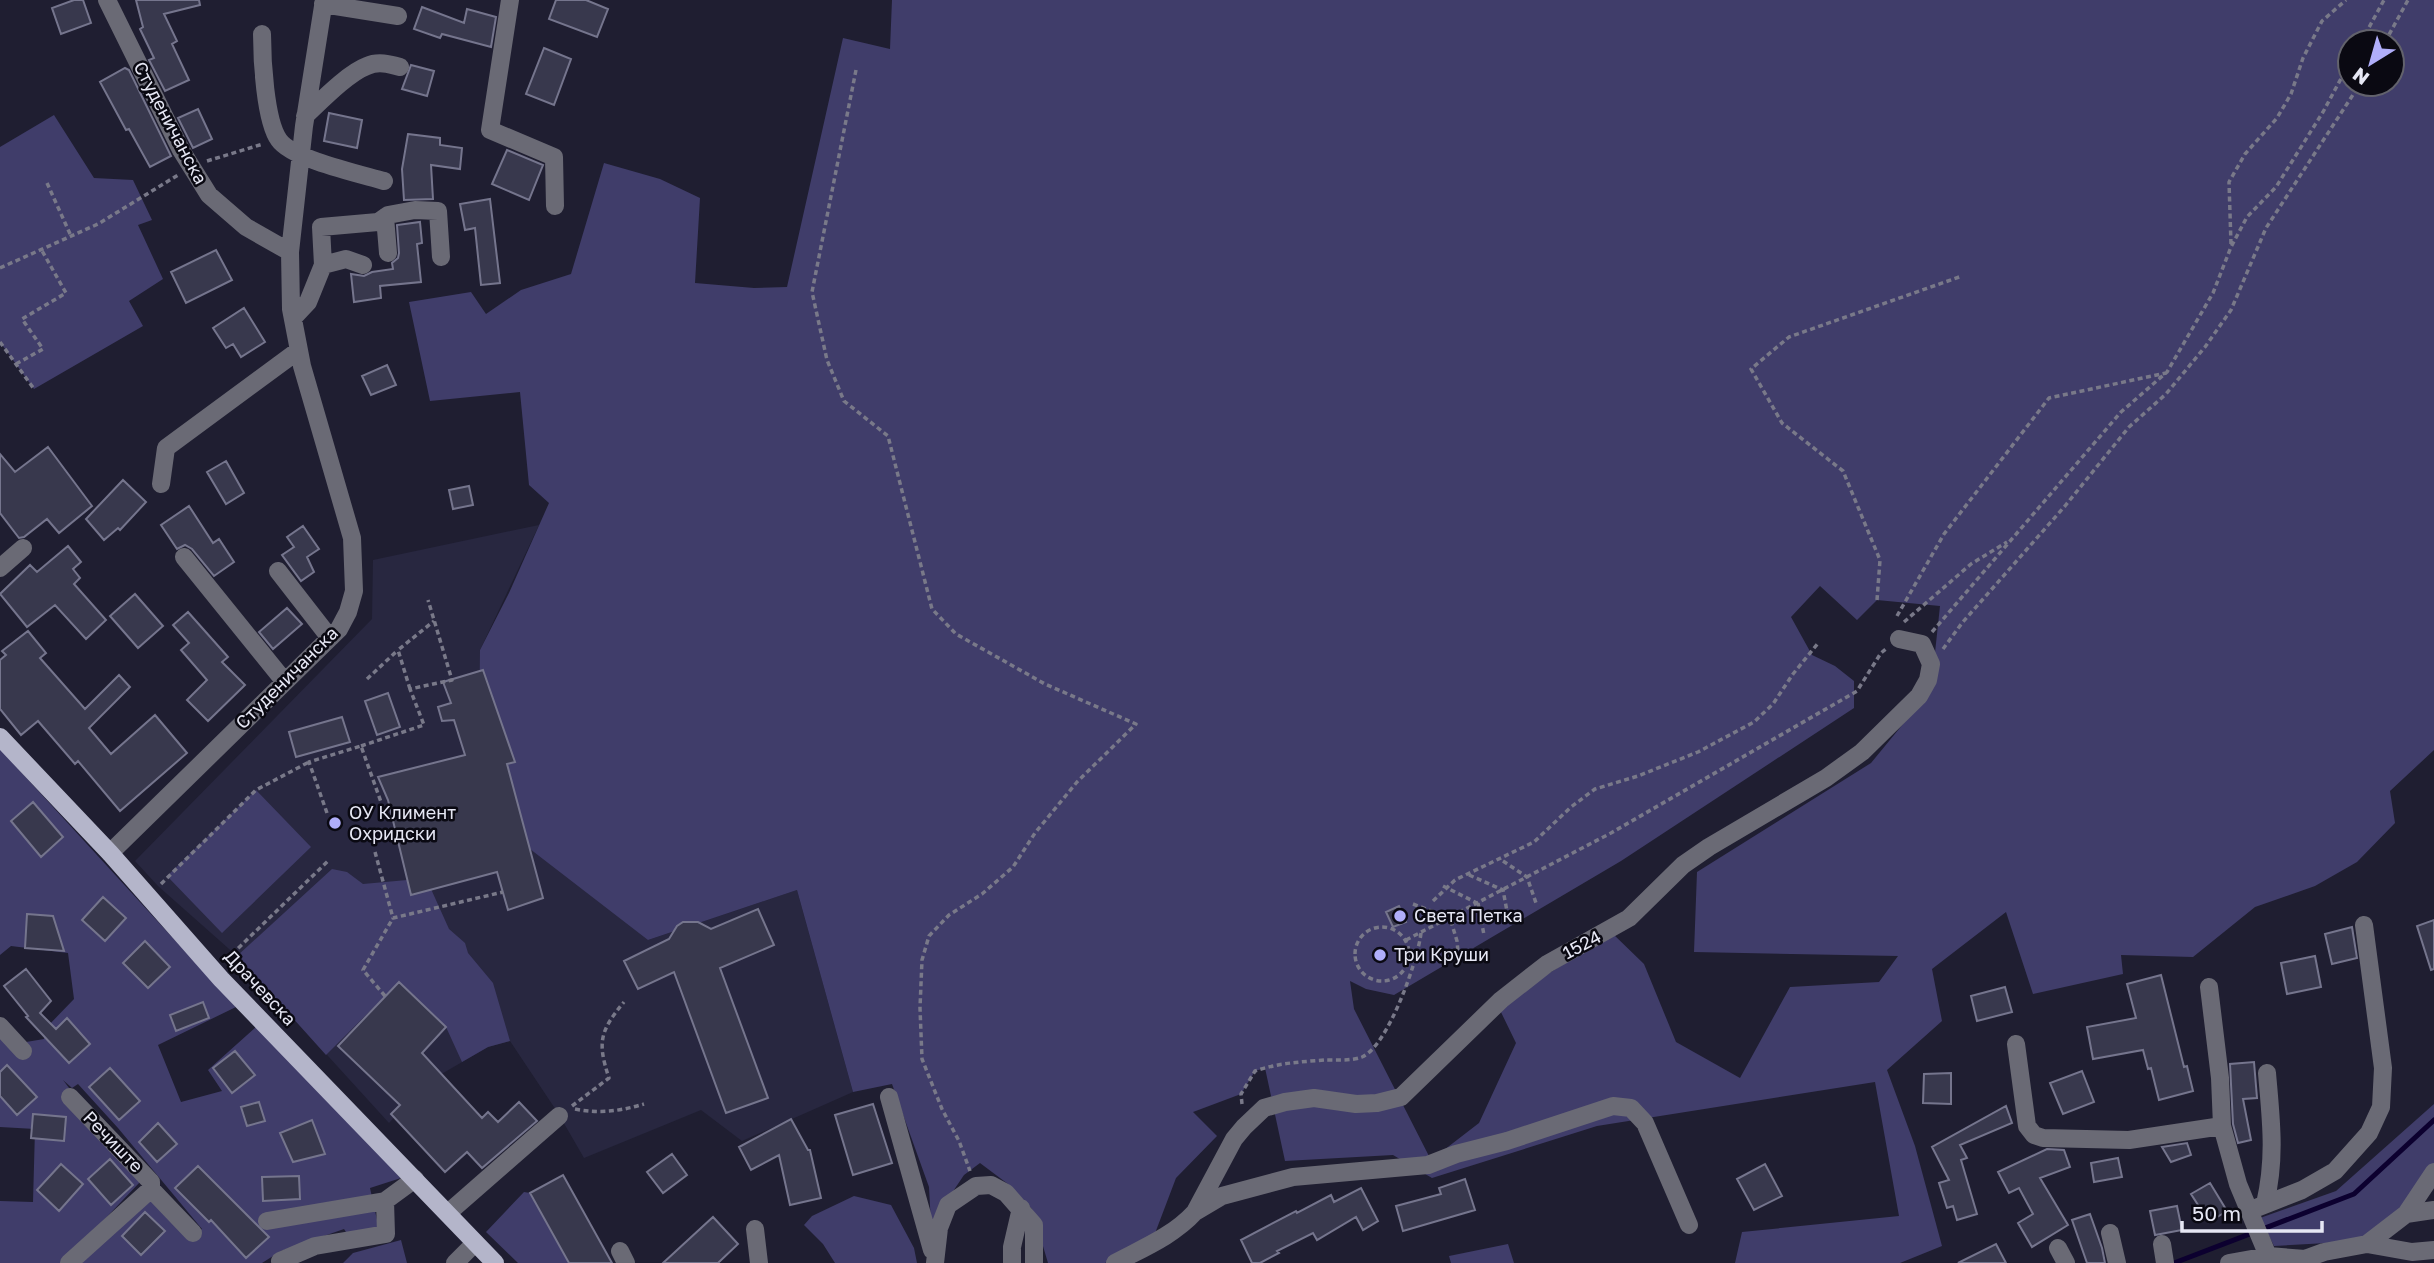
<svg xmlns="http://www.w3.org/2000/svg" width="2434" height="1263" font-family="'Golos Text',sans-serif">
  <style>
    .built { fill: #282740 }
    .green { fill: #403d6a; fill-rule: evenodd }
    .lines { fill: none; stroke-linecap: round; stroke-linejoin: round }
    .stream { stroke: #0c002f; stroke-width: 5 }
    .building { fill: #38384d; stroke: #75758d; stroke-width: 2 }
    .path { stroke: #797989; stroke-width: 3.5; stroke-dasharray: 5 3.5; stroke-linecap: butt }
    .minor { stroke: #6a6a75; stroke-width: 18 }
    .major { stroke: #b4b5ca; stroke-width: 18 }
    .poi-dot { fill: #b0aefa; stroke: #0a0912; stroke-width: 2.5 }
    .labels { text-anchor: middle; stroke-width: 5; stroke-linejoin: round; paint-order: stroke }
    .street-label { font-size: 18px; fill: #e6e7f4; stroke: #0a0912 }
    .poi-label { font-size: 18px; fill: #e6e7f4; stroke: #0a0912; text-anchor: start }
  </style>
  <rect width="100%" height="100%" fill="#1f1e31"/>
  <path class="built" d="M539,525L480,650L648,940L797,890L853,1092L742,1141L701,1110L584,1158L558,1113L510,1041L488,1047L426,1083L389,1123L237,956L158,886L135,861L372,619L373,560Z"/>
  <path class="green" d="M892,0H2434V750L2390,791L2395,823L2357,862L2315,886L2255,907L2193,957L2121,955L2123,974L2033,994L2006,912L1932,969L1942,1021L1887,1070L1915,1146L1942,1246L1900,1263H1735L1742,1232L1899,1216L1875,1082L1597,1126L1432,1178L1393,1155L1285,1161L1265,1068L1255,1071L1241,1094L1193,1112L1217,1136L1176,1178L1154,1236L1105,1263H1048L1032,1209L1008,1184L980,1163L964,1175L931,1224L929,1187L892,1084L853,1092L797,890L648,940L499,825L479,743L480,650L509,593L549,503L529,485L520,392L430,401L409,302L471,292L486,314L521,290L571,274L604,163L660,179L700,198L695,283L754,288L787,287L843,38L890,49ZM2350,42H2392V84H2350ZM1820,586L1857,620L1877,600L1940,606L1931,690L1871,763L1697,872L1694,952L1898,956L1879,982L1790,987L1740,1078L1676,1042L1644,964L1612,933L1498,1006L1516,1043L1479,1123L1431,1160L1354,1009L1350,981L1366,989L1394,995L1621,861L1854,708V681L1835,666L1812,655L1791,617Z
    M54,115L94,178L133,180L152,220L138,225L163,279L129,301L143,326L34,389L0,342V147Z
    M0,749L236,1007L158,1045L181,1102L222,1091L208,1070L256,1027L401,1178L370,1188L379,1229L348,1235L344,1229L281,1251L262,1263H83L80,1260L150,1194L190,1236L202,1229L118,1128L78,1084L72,1088L63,1080L140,1182L63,1263H0V1201L33,1202L35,1129L0,1127V1029L14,1044L44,1039L45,1029L74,999L68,953L11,946L0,955Z
    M256,790L311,847L222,933L167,876Z
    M332,869L347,872L363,884L407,880L411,895L431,889L449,929L465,943L468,953L493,983L510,1041L488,1047L462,1062L446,1027L399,982L326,1055L237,956Z
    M2434,1104V1167L2400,1214L2363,1241L2274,1246L2260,1218L2336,1191Z
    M524,1192L530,1193L569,1263H518L486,1232Z
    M854,1196L891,1205L914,1248L917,1263H835L823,1244L804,1225L812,1216Z
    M401,1240L407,1263H343L353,1253Z
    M1508,1244L1514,1263H1451L1449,1256Z"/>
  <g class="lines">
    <path class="stream" d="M2174,1263L2354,1194L2434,1120"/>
  </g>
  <path class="building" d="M74,0H83L91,23L61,34L52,8Z
    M136,0H199L200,5L164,14L177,41L172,44L189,80L165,91L149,60L154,58L140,29L143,27Z
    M556,0H586L608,9L597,37L549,19Z
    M422,7L464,23L467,9L496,17L491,47L442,34L440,38L414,29Z
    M544,48L571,59L554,105L526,94Z
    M411,65L434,71L427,96L402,89Z
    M125,68L129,70L171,156L150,167L129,129L126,130L100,82Z
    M198,109L212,139L193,148L178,118Z
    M329,113L362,120L357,148L324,141Z
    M408,134L440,138V145L462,148L460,169L431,165L433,199L404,200L402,169Z
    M507,150L543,165L529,200L492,184Z
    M490,199L500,283L481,285L475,228L465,230L460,204Z
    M420,222L422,243L417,244L421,282L380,286L381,298L354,302L351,274L364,276L372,272L393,269L392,263L398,258L399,253L397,225Z
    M216,250L232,280L186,303L171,272Z
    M244,308L265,342L241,357L233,344L226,348L213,328Z
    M387,365L396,385L371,395L362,376Z
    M48,447L92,506L59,533L47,519L24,537L19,538L0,513V454L15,472Z
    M226,461L244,493L226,504L207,472Z
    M123,480L146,502L120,530L118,528L104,540L86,519Z
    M469,486L473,505L453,509L449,490Z
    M189,506L213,543L219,539L234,562L214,576L192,549L185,545L177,549L161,525Z
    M303,526L319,549L307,557L314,572L301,581L282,555L294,547L287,537Z
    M68,546L81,562L73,569L80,578L74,584L106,620L86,639L55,605L27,627L0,594L30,565L37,572Z
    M135,594L163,626L138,648L110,616Z
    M287,608L302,624L273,649L259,632Z
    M188,612L228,657L222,662L245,685L208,721L187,700L207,680L181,650L189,643L173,625Z
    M28,631L46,653L40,658L85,709L119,675L130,687L89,728L111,754L155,715L187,753L120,811L78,761L75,764L38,721L21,735L0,709V660L6,655L2,651Z
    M483,670L515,762L507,764L543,898L508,910L497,872L411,895L388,800L378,777L465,755L454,720L442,721L438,707L451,703L443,682Z
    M388,693L400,727L377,735L365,701Z
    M342,717L350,742L296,757L289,732Z
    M33,802L63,837L41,857L11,821Z
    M103,897L126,918L105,941L82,920Z
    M1399,906L1406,922L1393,927L1386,912Z
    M758,909L774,945L720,968L768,1098L726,1113L674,972L638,989L624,961L669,939L677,926L683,922H698L711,929Z
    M27,914L53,916L64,951L25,948Z
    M2434,920V969L2431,970L2417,926Z
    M2352,927L2357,958L2332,964L2325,934Z
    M145,941L170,967L148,988L123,963Z
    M2315,956L2321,987L2287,994L2281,963Z
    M26,969L51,1001L40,1013L56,1029L67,1018L90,1044L69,1063L26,1017L28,1016L4,986Z
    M2161,975L2184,1067L2187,1066L2193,1091L2159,1100L2151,1068L2148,1069L2143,1050L2093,1059L2087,1027L2136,1018L2127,984Z
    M399,982L446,1027L422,1053L482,1118L488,1112L498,1122L519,1102L537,1121L482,1168L467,1152L445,1172L391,1114L400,1105L338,1046Z
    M2005,987L2012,1012L1977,1021L1971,996Z
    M203,1002L209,1018L176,1031L170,1015Z
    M235,1051L255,1075L232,1093L213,1068Z
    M2254,1062L2257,1098L2243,1099L2251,1140L2238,1143L2233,1124L2230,1064Z
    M7,1065L37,1097L17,1115L0,1096V1072Z
    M110,1068L140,1101L119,1120L89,1087Z
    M2082,1071L2094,1102L2063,1114L2050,1083Z
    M1951,1073V1104L1923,1103L1924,1074Z
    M259,1102L265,1121L247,1126L241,1107Z
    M873,1104L892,1163L853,1175L835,1115Z
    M2006,1106L2012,1123L1960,1145L1967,1158L1961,1160L1977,1214L1957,1220L1953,1206L1947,1208L1939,1183L1949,1180L1932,1147Z
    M33,1114L66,1117L64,1141L31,1138Z
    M791,1119L808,1150H810L821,1198L790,1205L779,1155L751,1170L739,1147Z
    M312,1120L325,1154L293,1162L280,1133Z
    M158,1123L177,1144L157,1162L139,1142Z
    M2187,1143L2191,1155L2171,1162L2162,1147Z
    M2047,1149L2064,1150L2070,1167L2040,1178L2068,1225L2032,1247L2018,1223L2033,1214L2019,1188L2009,1193L1998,1172Z
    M672,1154L687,1175L663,1193L647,1172Z
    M2118,1158L2122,1177L2094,1182L2091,1163Z
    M110,1159L133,1185L111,1205L88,1179Z
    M61,1164L83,1184L59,1211L37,1190Z
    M1765,1164L1782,1196L1754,1210L1737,1179Z
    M198,1166L269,1237L246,1258L211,1220L209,1222L175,1188Z
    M563,1175L612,1263H569L530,1193Z
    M299,1176L300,1199L263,1201L262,1177Z
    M1465,1179L1475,1210L1403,1231L1396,1206L1441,1194L1439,1188Z
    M2210,1183L2227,1211L2209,1222L2191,1194Z
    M1361,1188L1378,1221L1363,1230L1356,1217L1317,1240L1313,1233L1277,1251L1279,1253L1260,1263H1252L1241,1240L1296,1211L1297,1213L1331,1195L1334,1202Z
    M2177,1206L2182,1230L2155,1235L2150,1211Z
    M145,1212L165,1231L141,1255L122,1236Z
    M2090,1214L2102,1248L2105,1263H2087L2072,1220Z
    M713,1217L738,1244L718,1263H663Z
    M1996,1244L2006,1263H1958Z"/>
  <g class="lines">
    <path class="path" d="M2361,42L2384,0
      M2385,42L2408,0
      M856,70L812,292L827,360L844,401L888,436L932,609L956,634L1045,684L1136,724L1077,782L1035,833L1013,867L982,894L949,915L929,936L922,960L920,1008L922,1059L942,1109L959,1141L970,1171
      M207,161L263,144
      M47,183L71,236
      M2231,244L2229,182L2245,154L2277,118L2291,94L2303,58L2322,21L2346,0
      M0,268L98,224L178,175
      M0,342L34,389
      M16,364L43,349L22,319L66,293L41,249
      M1877,600L1880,560L1843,471L1782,423L1751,369L1789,337L1962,276
      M1897,616L1944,534L2049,398L2166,373
      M1904,622L1971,564L2007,542
      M1932,632L2121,412L2167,372L2213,293L2231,247L2247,217L2276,187L2323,112L2350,62
      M1943,649L1962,623L2065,506L2129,427L2166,394L2205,347L2231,310L2266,228L2360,84
      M367,679L398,650
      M410,689L398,650L434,621
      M361,746L424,725L410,689L452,680L428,600
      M327,813L309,762L361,746L381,802
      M375,852L393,918L503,892
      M1503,861L1527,877L1536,903
      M1469,875L1503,890L1509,922
      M161,884L256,790L309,762
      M1443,886L1477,903
      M1433,901L1455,880L1534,842L1571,807L1595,789L1638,776L1698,752L1754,722L1773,704L1793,674L1819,642
      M1478,903L1484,935
      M1413,904L1450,918L1457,941L1459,962
      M1355 954a27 27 0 1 1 54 0a27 27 0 1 1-54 0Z
      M1406,940L1611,833L1857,691L1881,653L1887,648
      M226,960L328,861
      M385,996L363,970L393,918
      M1242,1104L1241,1094L1255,1071C1278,1063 1300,1062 1324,1060C1335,1060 1352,1061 1362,1057C1388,1046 1418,960 1421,933
      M572,1106L609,1078C597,1042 600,1031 624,1002
      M575,1109C599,1114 621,1111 644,1104"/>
    <path class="minor" d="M107,0L181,150L209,195L246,227L290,252
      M510,0L490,130L554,157L555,206
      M323,4L398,16
      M262,34C262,58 265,121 279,140C292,159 360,174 384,181
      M305,116C321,101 348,73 367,66C378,61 389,64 400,67
      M385,217L388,253
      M323,265L321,227L378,222L388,215L415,210L438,211L441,257
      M293,318L308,302L323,265L346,259L363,265
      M161,484L166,448L299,350
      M184,557L285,682
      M0,568L23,548
      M278,571L330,638
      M110,853L339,629L348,612L354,591L352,538L302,366L291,309L290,252L304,126L324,0
      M2209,987L2220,1078L2222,1126L2238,1184L2268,1256
      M0,1026L23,1051
      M2016,1044L2027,1126L2034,1135L2043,1138L2129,1140L2222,1126
      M70,1097L151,1182V1189
      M889,1097L932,1250
      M2265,1204C2276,1157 2271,1120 2267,1073
      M2251,1210L2302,1190L2335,1171L2369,1133L2381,1107L2383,1068L2364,925
      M1195,1212L1222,1196L1293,1177L1428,1165L1456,1154L1507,1141L1613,1106L1631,1108L1645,1123L1689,1225
      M448,1213L559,1116
      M2406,1214L2434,1172
      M267,1221L385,1201L415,1179
      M755,1229L759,1263
      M2110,1233L2117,1263
      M2162,1244L2165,1263
      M2367,1244L2412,1252L2434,1250
      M2058,1248L2066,1263
      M620,1251L626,1263
      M280,1261L315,1246L386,1234L385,1201
      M69,1263L151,1189L193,1233
      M455,1263L475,1243
      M935,1263L939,1228L948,1205L976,1186L991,1185L1006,1193L1034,1225V1263
      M1012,1263V1247L1021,1208
      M1115,1263C1143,1248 1173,1236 1195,1212L1234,1139L1244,1127L1264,1108L1285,1102L1314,1098L1356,1104L1377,1103L1401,1097L1501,1000L1547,964L1629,918L1683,865L1709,847L1826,778L1862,752L1919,696L1928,680L1931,664L1922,644L1899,639
      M2229,1263L2268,1256L2305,1259
      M2302,1263L2305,1259L2324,1252L2367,1244L2406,1214L2434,1210"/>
    <path class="major" d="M0,737L110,853L221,979L495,1263"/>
  </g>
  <g class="poi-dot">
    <circle cx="335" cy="823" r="7"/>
    <circle cx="1400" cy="916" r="7"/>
    <circle cx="1380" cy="955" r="7"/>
  </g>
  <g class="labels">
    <g class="street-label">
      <text transform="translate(170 123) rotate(62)" y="6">Студеничанска</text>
      <text transform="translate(287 678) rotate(-45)" y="6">Студеничанска</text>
      <text transform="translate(1582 945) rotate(-28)" y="6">1524</text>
      <text transform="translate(260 988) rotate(47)" y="6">Драчевска</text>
      <text transform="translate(113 1142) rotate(46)" y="6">Речиште</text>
    </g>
    <g class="poi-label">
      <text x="349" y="819">ОУ Климент<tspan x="349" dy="21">Охридски</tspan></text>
      <text x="1414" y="922">Света Петка</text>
      <text x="1394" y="961">Три Круши</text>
    </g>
  </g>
  <g transform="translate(2371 63) rotate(217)"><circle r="33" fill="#0a0912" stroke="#62626c" stroke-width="2"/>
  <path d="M0-5L12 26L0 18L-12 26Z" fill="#b0aefa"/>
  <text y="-10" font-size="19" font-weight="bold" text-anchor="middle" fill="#e6e7f4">N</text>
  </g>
  <path d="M2182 1221v10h140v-10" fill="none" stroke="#e6e7f4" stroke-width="3.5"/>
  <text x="2192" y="1221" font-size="21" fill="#e6e7f4" stroke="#0a0912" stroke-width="5" paint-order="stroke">50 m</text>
</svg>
